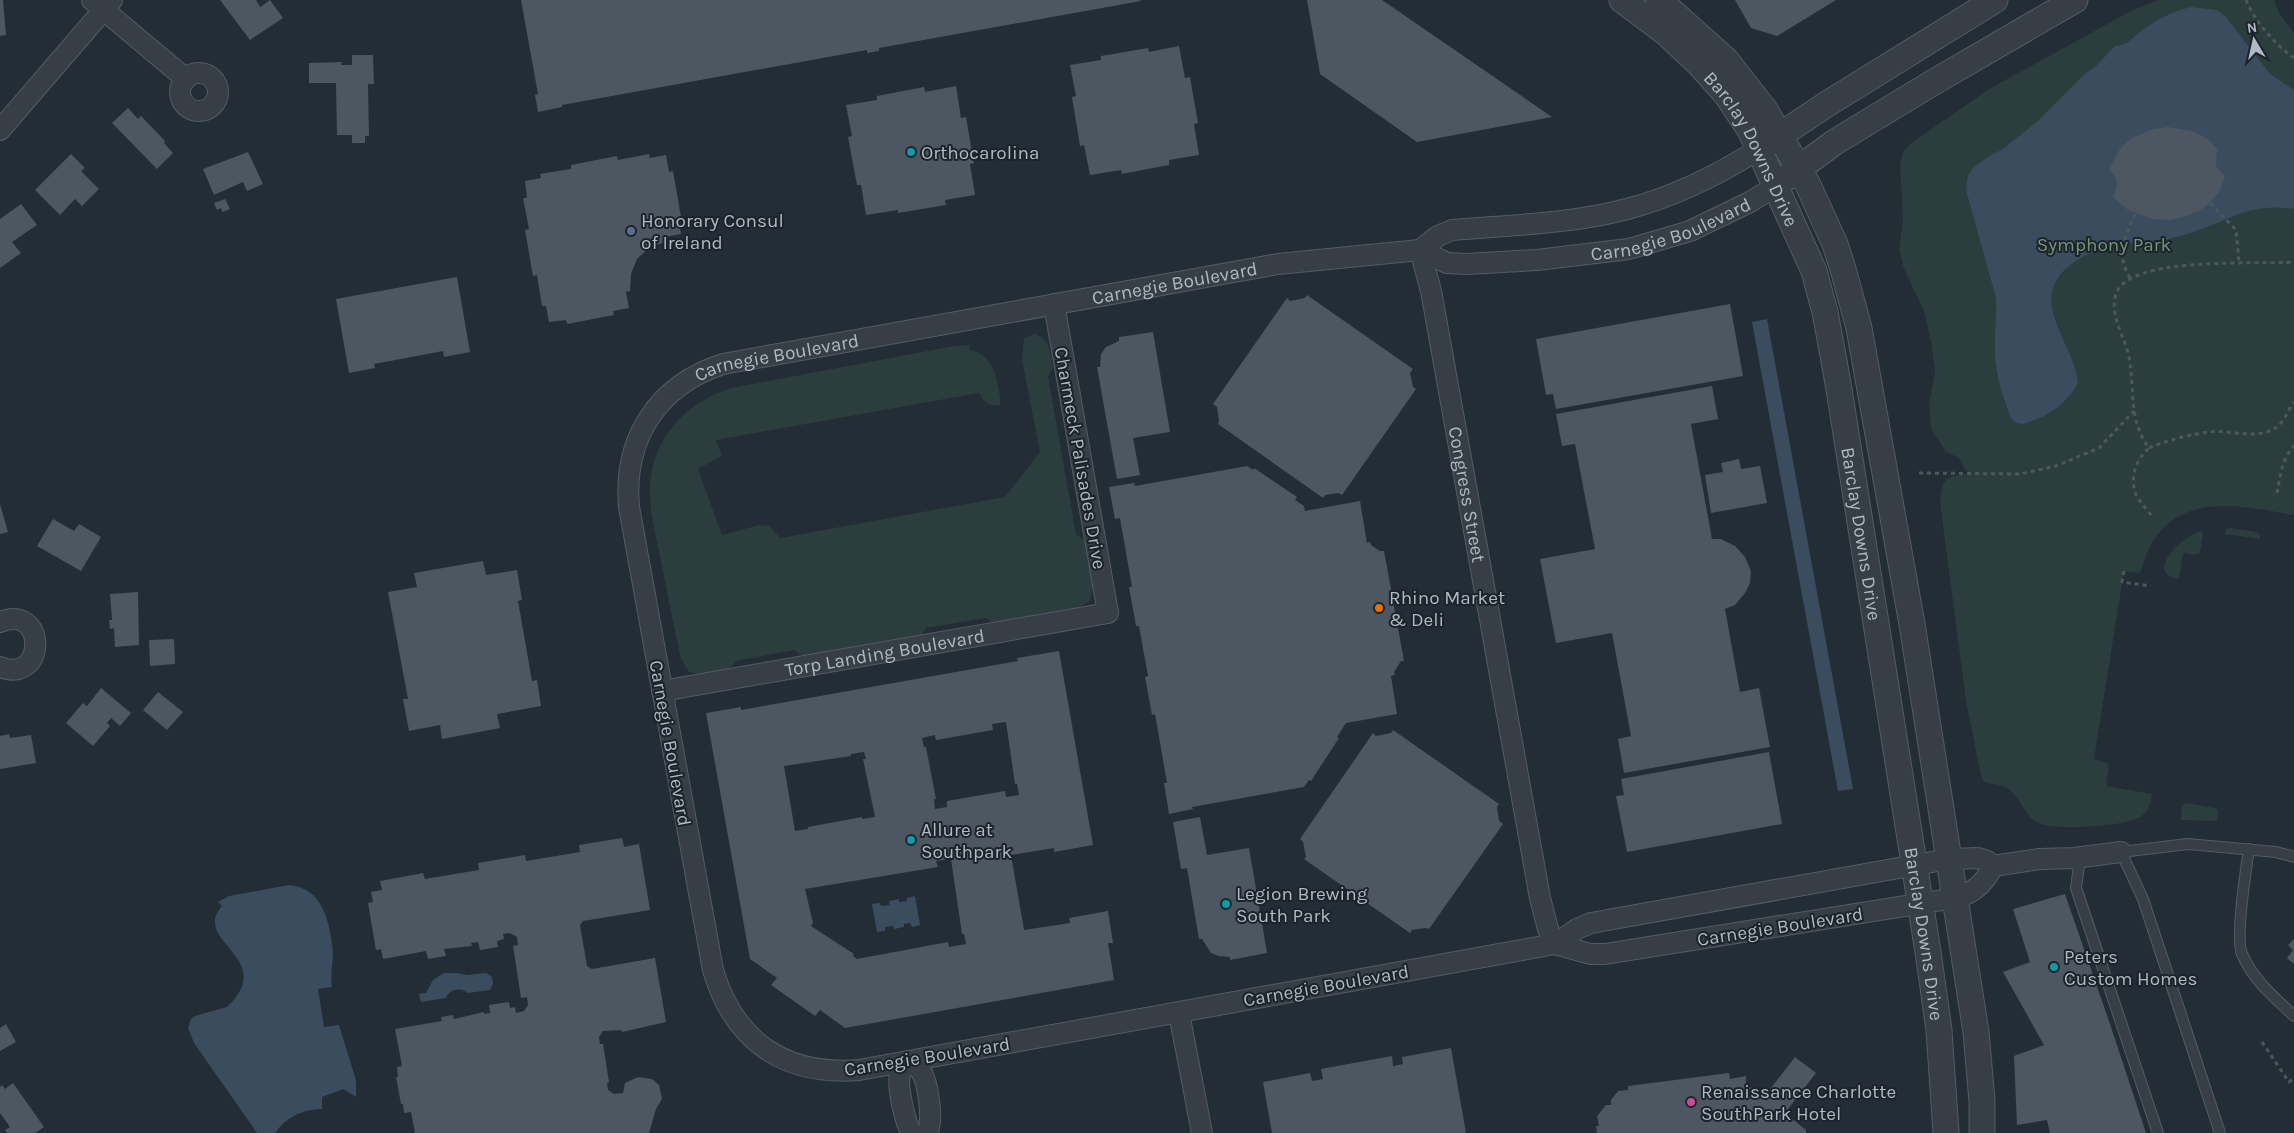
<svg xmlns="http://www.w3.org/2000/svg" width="2294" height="1133" font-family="Karla,sans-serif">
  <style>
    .green { fill: #2b3d3c }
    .water { fill: #3a4c5d }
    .building { fill: #4c5761; fill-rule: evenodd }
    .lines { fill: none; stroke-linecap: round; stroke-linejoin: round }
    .service-casing { stroke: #545c64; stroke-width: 12 }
    .minor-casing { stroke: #545c64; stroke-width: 22 }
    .tertiary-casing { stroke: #545c64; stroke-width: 27 }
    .path { stroke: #4a5a5b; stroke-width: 3; stroke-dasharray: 4 4; stroke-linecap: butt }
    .service { stroke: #373e46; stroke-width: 10 }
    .minor { stroke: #373e46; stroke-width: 20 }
    .tertiary { stroke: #373e46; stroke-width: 25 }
    .culture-dot { fill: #0f9aa8; stroke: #1c232b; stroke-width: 2 }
    .service-dot { fill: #5c6f8a; stroke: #1c232b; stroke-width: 2 }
    .food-dot { fill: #e8710a; stroke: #1c232b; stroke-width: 2 }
    .hotel-dot { fill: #d1479c; stroke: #1c232b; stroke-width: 2 }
    .labels { text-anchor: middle; stroke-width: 4; stroke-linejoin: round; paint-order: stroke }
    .street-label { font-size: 19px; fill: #b1b9c3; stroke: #1c232b }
    .poi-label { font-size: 19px; fill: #b1b9c3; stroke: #1c232b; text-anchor: start }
    .park-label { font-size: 19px; fill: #739678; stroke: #1c232b }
  </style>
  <rect width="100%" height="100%" fill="#232d36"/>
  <!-- green -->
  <path class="green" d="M2158,0h116l5,13 15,20v482c-48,-8 -109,-24 -141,26 -6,10 -9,21 -13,32l-16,-2 -30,188 15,5 -3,22 46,8c-1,7 -3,16 -9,21 -11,12 -86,15 -102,9 -18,-7 -19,-26 -34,-36 -7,-3 -16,-4 -23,-6l-3,-6 -15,-75 -26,-199c2,-26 7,-26 30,-28l-5,-4 -6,-12 -13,-6 -15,-23 -2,-24 6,-34 -4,-29 -7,-31 -20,-42 -5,-20 4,-29 -3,-56 3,-12 7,-8 79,-55 142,-78z
    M1035,334c15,5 16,20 18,35l-5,7 28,158 9,6 8,46 -3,15 -15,8 -81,15 -8,-6 -60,10 -6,9 -117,20 -9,-7 -58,11 -7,9 -25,5 -15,-3 -8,-13c-7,-31 -13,-62 -19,-93 -5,-26 -13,-53 -12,-79 2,-49 36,-85 81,-99l223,-42 16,-1 -1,5c20,3 25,17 29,35 1,7 3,13 2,20 -12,2 -15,-3 -21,-12l-263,47 6,16 -24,13 24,66 37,-10 10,1 11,12 225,-41 35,-45 -18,-92 2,-22z
    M2230,528l27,4 3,3v4l-35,-5 1,-5z
    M2201,531l2,3 -3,19 -5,2 -12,-2 -4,26c-37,-5 5,-45 22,-48z
    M2185,803l31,5 2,3 -1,10 -36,-1 1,-14z"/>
  <!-- water -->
  <path class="water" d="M2191,7l26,3 9,7 44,57 24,16v119c-48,-7 -67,14 -110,26 -11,3 -22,6 -33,7 -13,2 -26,1 -39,4 -23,5 -55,21 -60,46 -6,27 24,62 26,91 -11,19 -24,30 -46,38 -4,2 -9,4 -15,2 -6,-2 -9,-12 -11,-19 -8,-21 -12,-41 -11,-64 0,-15 2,-28 1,-42l-30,-108 2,-15 5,-7 13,-10 17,-9 36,-29 46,-46 11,-8 19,-20c16,-2 17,-9 29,-17 15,-11 30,-18 47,-22z
    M1767,319l86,470 -15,2 -86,-469z
    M289,885c34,3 41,37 44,67 0,11 -3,23 -1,35l-14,2 6,38 15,-2 17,55v17l-13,-8 -21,8v12c-19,0 -36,8 -47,24h-18l-63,-90 -6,-15 3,-9 4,-3 32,-9c52,-50 -37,-65 -5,-101l-4,-4 11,-6z
    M915,896l5,29 -8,2 -2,-4 -6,1v3l-10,2 -1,-3 -8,1v4l-8,1 -5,-28 8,-1 1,3 9,-1 -1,-4 10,-2v3l8,-1v-3z
    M444,973h13l10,2 19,-2 6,4 1,7 -3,6 -22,3c-7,-6 -19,-4 -22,5l-25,4 -2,-8 7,-1 7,-13z"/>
  <!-- building -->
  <path class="building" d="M0,0h3l3,35 -6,1z
    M220,0h36l4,7 10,-7 13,18 -33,22z
    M521,0h619l1,1 -262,47v3l-12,2v-3l-305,55v2l-24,5 -3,-17 3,-1z
    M1307,0h75l170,117 -135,25 -97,-68z
    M1735,0h101l-59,36 -26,-8z
    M1179,46l6,32 5,-1 8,46 -4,1 5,31 -30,5v5l-47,9 -1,-4 -31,5 -6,-30 -4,1 -8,-49 4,-1 -6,-31 31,-5v-4l47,-8 1,4z
    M352,55h21l1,29h-6l1,52h-4v7h-13v-8h-15l-1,-52h-27v-20l33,-1 -1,3h11z
    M956,86l5,32 5,-1 8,46 -4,1 5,31 -30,5 1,5 -48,8v-3l-32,5 -5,-30h-4l-9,-48 4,-1 -6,-31 31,-5v-4l47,-9 1,5z
    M128,108l10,11 3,-3 24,25 -1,2 9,10 -16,16 -45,-46z
    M2168,127l25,4 15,8 9,10 -1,17 9,11 -6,15 -11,12 -9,7 -12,5 -17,4 -18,-1 -24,-9 -15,-13 4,-12 -1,-6 -7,-10 11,-20 10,-10 23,-10z
    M248,152l15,32 -16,7 -4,-9 -29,13 -11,-26z
    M71,154l14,14 -4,3 18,18 -17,17 -7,-7 -15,16 -25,-25z
    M649,154l1,4 16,-3 3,17 4,-1 8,46 -3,1 3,16 -17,3 1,5 -15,5 -13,12 -6,15 -1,17 -4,1 3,16 -16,3 1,4 -47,9 -1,-4 -17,2 -3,-16h-4l-5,-31 -4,1 -8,-46 4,-1 -6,-31h4l-2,-17 16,-3 -1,-4 31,-5v-4l46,-9 1,4z
    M225,199l5,10 -8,3 -1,-4 -4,2 -3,-7z
    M21,204l16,21 -25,17 9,11 -21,15v-49z
    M457,277l13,75 -26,5 -1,-6 -69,13 1,4 -26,5 -13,-74z
    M1307,295l106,74 -3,4 3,14 3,2 -74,106 -3,-2 -14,2 -2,3 -105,-74 1,-3 -2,-14 -4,-3 74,-106 3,3 15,-3z
    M1730,304l13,72 -187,33 -3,-15 -7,1 -10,-56z
    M1153,332l17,100 -37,6 7,37 -23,4 -20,-112h3l1,-13 5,-7 13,-6v-4z
    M1712,386l6,33 -27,5 21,115h9l14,7 10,11 6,14 -1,12 -5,10 -10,12 -10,4 15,83 19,-4 11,59 -146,26 -6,-34 13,-3 -19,-103 -56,10 -16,-84 55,-10 -20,-105 -13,2 -6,-32z
    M1739,459l2,10 19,-3 7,37 -56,10 -6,-38 18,-3 -2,-9z
    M1247,466l6,4 1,-2 43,29 -2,3 9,6 1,5 55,-10 7,42 3,-1 1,3 9,6h4l20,110h-3l-7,11 1,3 -4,1 6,38 -51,9 -9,14 2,1 -28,43 -2,-1 -5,7 -112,20 1,2 -24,5 -5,-31h3l-12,-69 -3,1 -7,-38 3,-1 -9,-50h-3l-7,-39h3l-12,-69 -5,1 -6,-32 25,-4 1,3z
    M0,504l8,28 -8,2z
    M53,519l21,12 5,-7 22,13 -20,34 -44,-25z
    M483,561l3,14 31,-5 5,30 -4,1 14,80 5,-1 4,26 -44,8 3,14 -58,11 -2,-14 -31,6 -6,-32h5l-20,-107 29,-5 -3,-14z
    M138,592l1,53 -24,2 -1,-19 -4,1 -1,-9h3l-2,-26z
    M174,639l1,25 -25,2 -1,-26z
    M1059,651l34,194 -39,7v-4l-43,7 13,75 46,-7 -1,-5 39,-7 5,32h-5l6,37 -269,48 -25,-18 -5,6 -44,-31 6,-7 -27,-19 -44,-246 35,-6v3l277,-49 -1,-3zM1006,722l9,62h2l2,11 -13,2 -1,-6 -58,10v6l-12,2 -1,-10h2l-10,-52h-2l-2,-9 13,-3 1,5 57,-10 -1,-6zM864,752l2,7h-3l12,58 -13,2v-2l-54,10v2l-13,2 -11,-65 67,-10v-2zM951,859l11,75h2l2,10 -17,3 -1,-5 -91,17 -4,-3 1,-2 -43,-28 2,-3 -8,-34 133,-22 -2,-6z
    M101,688l30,25 -11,13 -9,-8 -4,5 3,3 -17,20 -27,-23 17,-20 4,3z
    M158,692l25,20 -16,18 -24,-20z
    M1393,730l106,74 -2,3 2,14 4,3 -74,105 -3,-1 -14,2 -2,3 -106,-74 2,-2 -3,-15 -3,-3 73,-106 3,3 15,-3z
    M9,734l1,4 21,-3 5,28 -36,6v-33z
    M1769,752l13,72 -155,28 -11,-56 8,-1 -3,-16z
    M1200,817l7,38 42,-7 18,105 -37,7v-3l-11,-1 -8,-3 -9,-14h-3l-12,-71 -6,1 -8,-47z
    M622,838l2,9 15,-3 11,66 -67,11 -3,4 7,41 5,3 63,-11 11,64 -44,10 -1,-2 -18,1 -4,6 1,7h3l6,38 -2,1 1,7 6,4 9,-1 2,-10 13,-6 14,2 7,6 3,14 -6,10 -7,24h-234l-4,-21 -7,1 -1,-9h-2l-5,-27h2l-1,-10 5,-1 -7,-37 47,-8 -1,-4 12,-2 1,4 30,-7v2l6,-1 -1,-8 20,-3 1,6 5,-1 1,6 8,-2 4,-6 -1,-8 -6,1 -8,-52 5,-1 -1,-8 -7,-4 -7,1 1,5 -7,2 1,6 -18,3 -2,-8 -7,1 1,3 -28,3 2,7 -18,3 -2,-8 -43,8 -2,-10 -5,1 -8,-47 5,-1 -2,-10 11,-2 -2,-9 43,-8 2,6 54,-9 -1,-7 47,-8 1,6 54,-9 -1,-7z
    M2065,894l46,133 35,106h-96l-3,-13 -30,5 -3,-69 30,-11 -41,-73 27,-10 -17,-53z
    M2294,939v25l-7,-6 6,-8 -5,-5z
    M6,1024l10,18 -16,9v-23z
    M1451,1048l15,85h-194l-9,-51 47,-9 2,8 11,-2 -2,-10 71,-13 1,10 10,-2 -1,-7z
    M1795,1057l21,16 -31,40 21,17v3h-209l-1,-7h3l-2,-10 9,-11h5v-5l7,-9 10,-1v-4l101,-13 1,6 16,-3v8l18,13z
    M13,1083l31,44 -9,6h-28l-2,-3 5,-3 -10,-14v-26l2,-2 3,4z"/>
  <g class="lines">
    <!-- service casing -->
    <g class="service-casing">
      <path id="service" d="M2249,849c-3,20 -14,89 -7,105 11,26 32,43 52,62
        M2080,858l-4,30 82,245
        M2220,1133l-77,-234 -22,-47 67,-8 88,8 18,5"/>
    </g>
    <!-- minor casing -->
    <g class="minor-casing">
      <g id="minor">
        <path d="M92,0l94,79"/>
        <circle cx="199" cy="92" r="19"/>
        <path d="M0,130l112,-130"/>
        <path id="s1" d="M1420,250l11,41 109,607 8,31 7,15 -696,126c-75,6 -125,-29 -146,-100l-84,-463c-6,-69 29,-122 94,-143l555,-100 142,-14 27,13 19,1 71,-4 92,-11 61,-18 60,-29 26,-16"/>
        <path d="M1420,250l18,-14 14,-6c58,-5 119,-6 175,-21 47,-12 91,-34 132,-60"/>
        <path d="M0,622c47,-19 47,63 0,45"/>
        <path id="s2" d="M662,691l446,-78 -54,-309"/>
        <path d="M1993,866c-8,17 -20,28 -38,32l-350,56h-15l-35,-10 22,-15 14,-6 358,-64 29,-1 9,3 6,5 47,-7 34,-1 47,-6"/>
        <path d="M1179,1013l23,120"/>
        <path d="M912,1133c-7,-8 -15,-48 -12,-58 1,-5 5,-10 8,-14 5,2 9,5 13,10 7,11 13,51 6,62"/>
      </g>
    </g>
    <!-- tertiary casing -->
    <g class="tertiary-casing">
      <g id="tertiary">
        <path id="s3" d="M1622,0l44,33 33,31 27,30 24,36 64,141 11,41 13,71 90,569 11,78 7,103"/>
        <path d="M1659,0l67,60 39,50 43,75 27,59 8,25 16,59 53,296 64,408 6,69v32"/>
        <path d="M1767,144l60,-40 168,-104"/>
        <path d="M1786,178l49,-36 99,-60 141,-82"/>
      </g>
    </g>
    <!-- path -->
    <path class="path" d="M2246,0c9,22 29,44 48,58
      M2210,203l26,27 3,32
      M2130,278c-15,-25 -5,-40 5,-64
      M2149,448c19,-8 39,-13 59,-16 23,-3 53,10 71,-7 6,-6 10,-16 15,-23
      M1919,473l101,1 36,-8 43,-18 35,-37
      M2277,493c3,-16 5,-35 17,-47
      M2151,515c-5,-7 -14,-16 -16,-23 -5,-17 2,-33 14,-44 -21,-28 -14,-58 -20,-91 -4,-20 -20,-42 -13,-63 13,-39 143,-29 178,-32
      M2124,571l-2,11 29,4
      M2262,1042l27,40 5,-4"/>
    <!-- service -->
    <use href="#service" class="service"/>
    <!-- minor -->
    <use href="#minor" class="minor"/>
    <!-- tertiary -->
    <use href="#tertiary" class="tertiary"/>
  </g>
  <!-- markers -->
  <g class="culture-dot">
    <circle cx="911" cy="152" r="5"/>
    <circle cx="911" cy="840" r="5"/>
    <circle cx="1226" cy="904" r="5"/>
    <circle cx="2054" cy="967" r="5"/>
  </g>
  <circle class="service-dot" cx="631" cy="231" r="5"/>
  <circle class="food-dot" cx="1379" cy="608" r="5"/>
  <circle class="hotel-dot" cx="1691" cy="1102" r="5"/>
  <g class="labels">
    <!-- street labels -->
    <g class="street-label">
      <text dy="7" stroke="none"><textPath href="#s3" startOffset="201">Barclay Downs Drive</textPath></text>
      <text dy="7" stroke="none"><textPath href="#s1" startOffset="3231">Carnegie Boulevard</textPath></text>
      <text dy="7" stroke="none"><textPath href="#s1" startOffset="2725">Carnegie Boulevard</textPath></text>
      <text dy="7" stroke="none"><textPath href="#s1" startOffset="2320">Carnegie Boulevard</textPath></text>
      <text transform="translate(1081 458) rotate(80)" y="7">Charmeck Palisades Drive</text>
      <text dy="7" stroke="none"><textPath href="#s1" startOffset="249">Congress Street</textPath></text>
      <text dy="7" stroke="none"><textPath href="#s3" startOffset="606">Barclay Downs Drive</textPath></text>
      <text dy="7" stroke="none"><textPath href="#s2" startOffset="226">Torp Landing Boulevard</textPath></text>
      <text transform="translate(671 743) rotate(80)" y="7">Carnegie Boulevard</text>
      <text transform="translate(1780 926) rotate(-9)" y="7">Carnegie Boulevard</text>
      <text dy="7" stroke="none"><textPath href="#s3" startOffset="1011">Barclay Downs Drive</textPath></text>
      <text transform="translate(1326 985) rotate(-10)" y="7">Carnegie Boulevard</text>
      <text transform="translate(927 1056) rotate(-9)" y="7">Carnegie Boulevard</text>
    </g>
    <!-- poi labels -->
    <g class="poi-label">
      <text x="921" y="159">Orthocarolina</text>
      <text x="641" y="227">Honorary Consul<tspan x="641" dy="22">of Ireland</tspan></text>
      <text x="1389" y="604">Rhino Market<tspan x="1389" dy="22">&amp; Deli</tspan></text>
      <text x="921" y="836">Allure at<tspan x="921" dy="22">Southpark</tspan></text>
      <text x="1236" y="900">Legion Brewing<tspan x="1236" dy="22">South Park</tspan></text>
      <text x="2064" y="963">Peters<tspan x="2064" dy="22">Custom Homes</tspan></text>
      <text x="1701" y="1098">Renaissance Charlotte<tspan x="1701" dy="22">SouthPark Hotel</tspan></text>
    </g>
    <!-- park labels -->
    <g class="park-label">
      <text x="2104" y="251">Symphony Park</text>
    </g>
  </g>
  <!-- north arrow -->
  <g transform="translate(2254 40) rotate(351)" stroke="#1c232b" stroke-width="4" paint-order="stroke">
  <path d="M0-4L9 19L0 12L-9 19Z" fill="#b1b9c3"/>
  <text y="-8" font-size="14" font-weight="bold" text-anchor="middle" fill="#b1b9c3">N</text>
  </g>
</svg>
